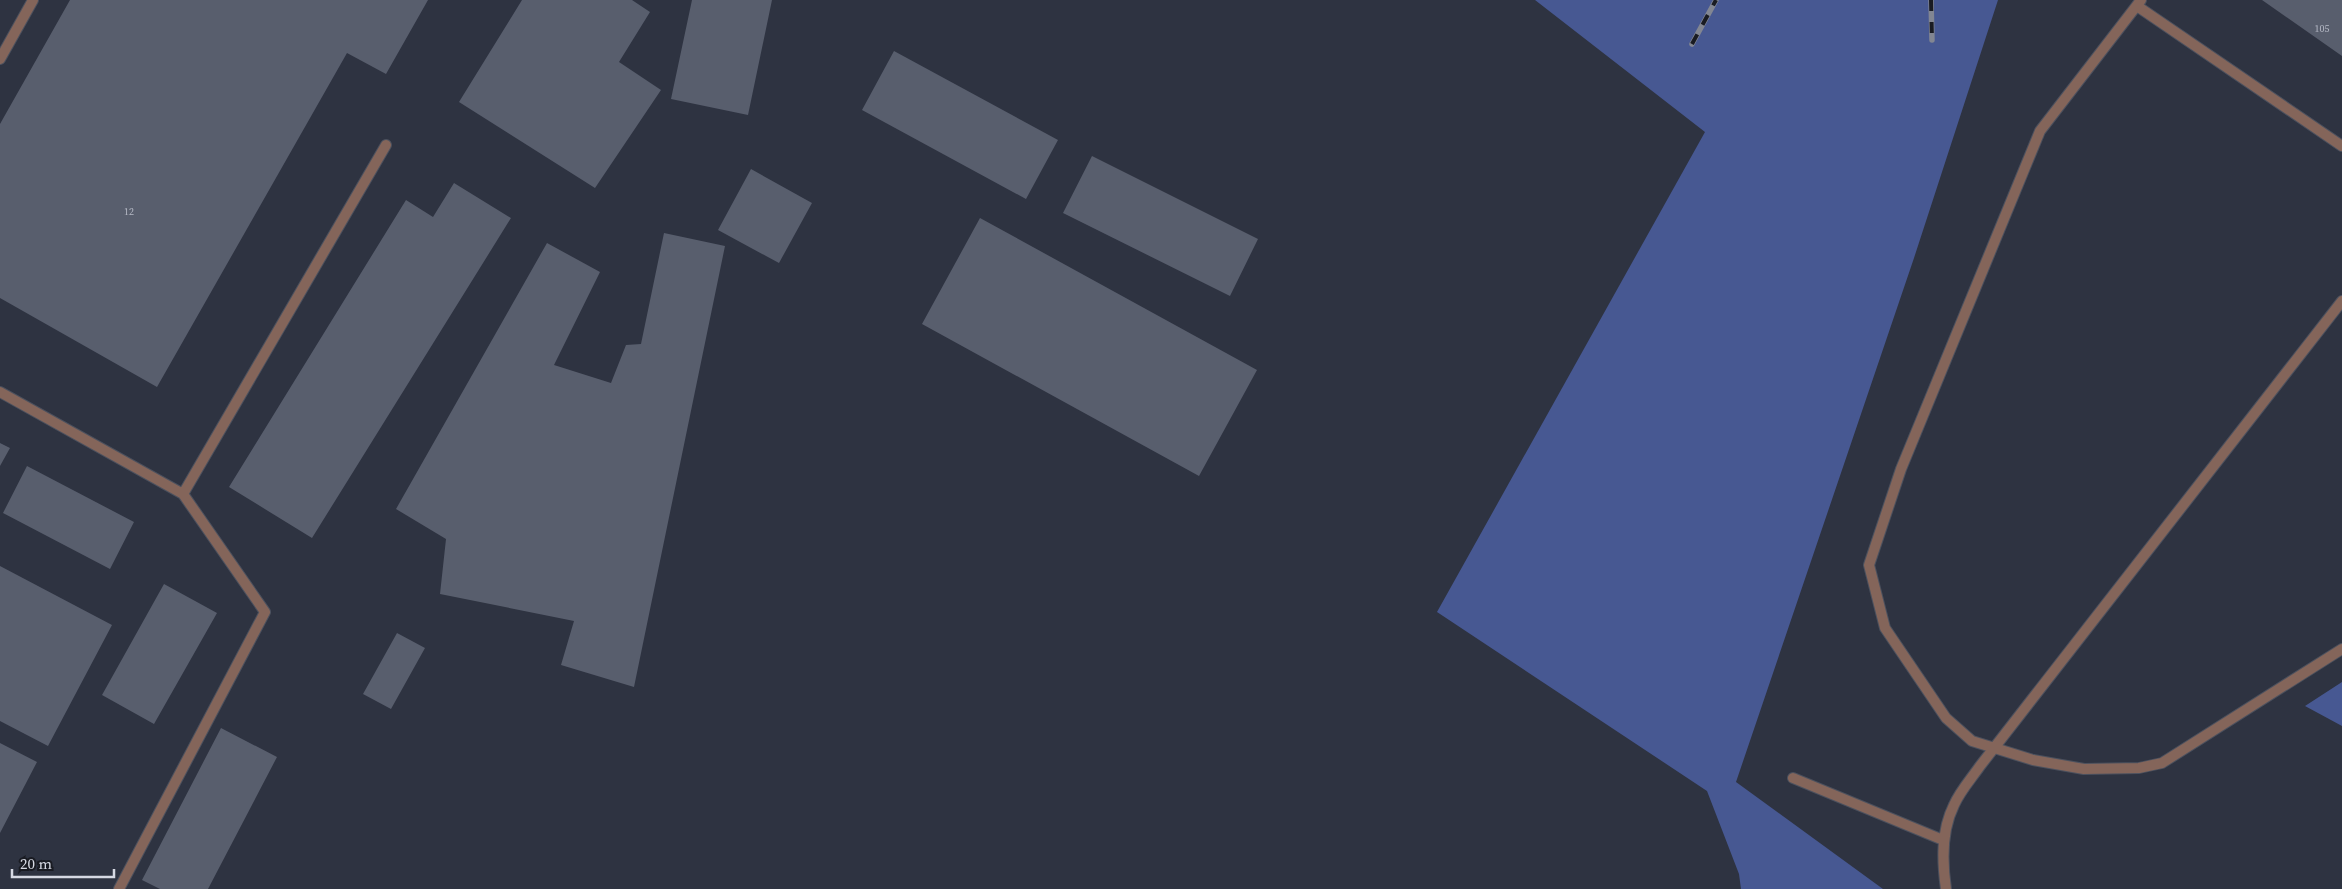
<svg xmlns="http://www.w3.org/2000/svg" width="2342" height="889" font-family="'Source Serif 4',serif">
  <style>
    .forest { fill: #475892 }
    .building { fill: #585e6d }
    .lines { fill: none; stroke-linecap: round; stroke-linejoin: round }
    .lane-casing { stroke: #4c515e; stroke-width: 12 }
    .lane { stroke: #84655a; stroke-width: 10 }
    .rail-casing { stroke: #828692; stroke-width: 5.5 }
    .rail { stroke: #191b22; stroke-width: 4; stroke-dasharray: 11; stroke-linecap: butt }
    .labels { text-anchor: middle; stroke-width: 4; stroke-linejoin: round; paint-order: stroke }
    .number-label { font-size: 10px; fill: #b6bac6 }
  </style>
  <rect width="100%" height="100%" fill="#2e3341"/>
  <!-- forest -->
  <path class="forest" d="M1535,0h463l-84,258 -178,524 147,107h-142l-2,-15 -32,-83 -270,-179 268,-480z
    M2342,682v44l-37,-20z"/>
  <!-- building -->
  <path class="building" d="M70,0h358l-42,74 -39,-21 -190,334 -157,-89v-174z
    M522,0h110l18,12 -31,50 42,28 -66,98 -136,-86z
    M692,0h80l-24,115 -77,-16z
    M2262,0h80v56z
    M894,51l164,89 -32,59 -164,-89z
    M1092,156l166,83 -28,57 -167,-83z
    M751,169l61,34 -33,60 -61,-33z
    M454,183l57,35 -199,320 -83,-51 177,-287 27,17z
    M980,218l277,152 -58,106 -277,-152z
    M664,233l61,13 -91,441 -73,-22 13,-44 -134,-27 6,-55 -50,-30 151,-266 53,29 -46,93 57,18 15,-38 15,-1z
    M0,443l10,5 -10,18z
    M27,466l107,56 -24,47 -107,-56z
    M0,566l112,59 -64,121 -48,-25z
    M164,584l53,29 -63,111 -52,-29z
    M397,633l28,15 -34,61 -28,-15z
    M221,728l56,29 -69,132h-48l-18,-9z
    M0,743l37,19 -37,71z"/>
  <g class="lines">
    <!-- lane casing -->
    <g class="lane-casing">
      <path id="lane" d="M2141,0l-101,131 -139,338 -32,96 16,63 61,90 26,23 61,19 51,9 55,-1 23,-5 180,-114
        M2137,6l205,140
        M0,59l33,-59
        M0,392l183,102 203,-349
        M1793,778l150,62
        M119,889l146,-277 -82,-118
        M1946,889c-4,-28 -5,-58 8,-84 6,-14 17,-26 26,-39l362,-465"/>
    </g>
    <!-- lane -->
    <use href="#lane" class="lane"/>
    <!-- rail casing -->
    <g class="rail-casing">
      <path id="rail" d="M1931,0l1,40
        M1692,44l24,-44"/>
    </g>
    <!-- rail -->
    <use href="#rail" class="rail"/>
  </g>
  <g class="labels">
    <!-- number labels -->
    <g class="number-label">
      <text x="2322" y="32">105</text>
      <text x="129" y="215">12</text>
    </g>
  </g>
  <!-- scale -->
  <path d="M12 869v8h102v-8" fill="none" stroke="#d6d9e3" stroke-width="2.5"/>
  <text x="20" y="869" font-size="15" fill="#d6d9e3" stroke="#191b22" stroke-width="4" paint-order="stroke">20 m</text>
</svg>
